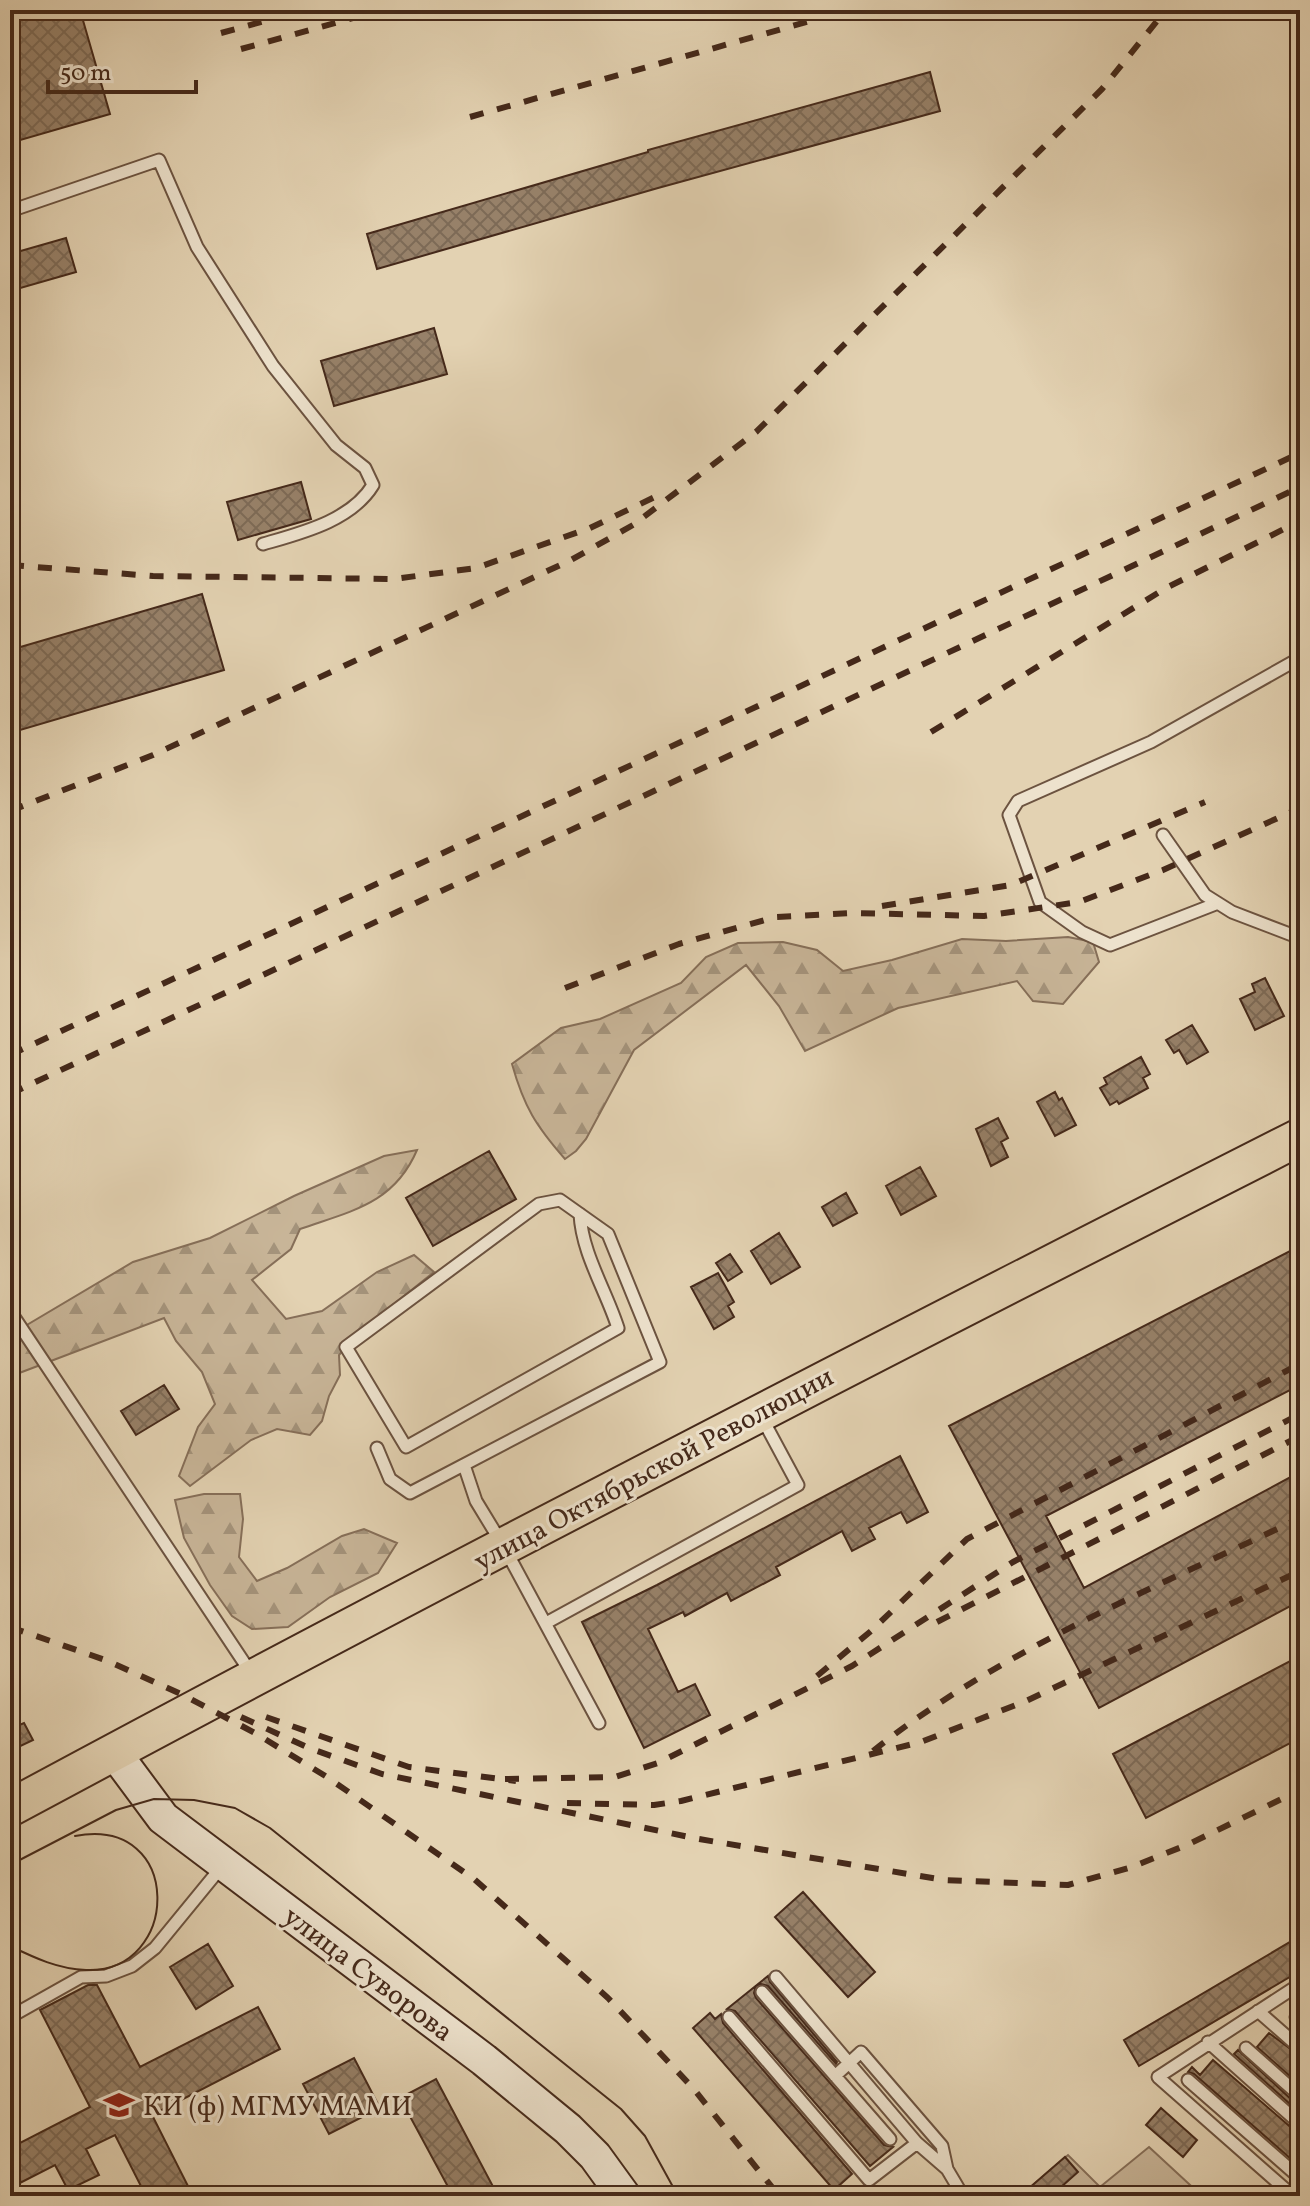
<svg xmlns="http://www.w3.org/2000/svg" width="1310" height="2206" font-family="Vollkorn,serif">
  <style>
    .forest { fill: url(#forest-firs); stroke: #866f59; stroke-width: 2 }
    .park { fill: #c8b598; stroke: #866f59; stroke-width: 2 }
    .building { fill: url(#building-cross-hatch); stroke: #45291a; stroke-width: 2 }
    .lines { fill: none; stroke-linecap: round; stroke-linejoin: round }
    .lane-casing { stroke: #6c5340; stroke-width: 15 }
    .secondary-casing { stroke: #45291a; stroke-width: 36 }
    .primary-casing { stroke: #45291a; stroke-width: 40 }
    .lane { stroke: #ede2cd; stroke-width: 11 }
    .secondary { stroke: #ede2cd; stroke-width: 32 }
    .primary { stroke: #e3d2b2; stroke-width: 36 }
    .tram { stroke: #45291a; stroke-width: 2 }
    .rail { stroke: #45291a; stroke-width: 6; stroke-dasharray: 14 14; stroke-linecap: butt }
    .labels { text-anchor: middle; stroke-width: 6; stroke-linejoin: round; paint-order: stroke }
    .street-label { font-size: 28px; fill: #45291a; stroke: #ede2cd }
    .poi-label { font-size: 28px; fill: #45291a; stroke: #ede2cd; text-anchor: start }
  </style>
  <defs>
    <pattern id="forest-firs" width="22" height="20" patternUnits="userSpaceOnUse" patternTransform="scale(2)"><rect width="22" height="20" fill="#c8b598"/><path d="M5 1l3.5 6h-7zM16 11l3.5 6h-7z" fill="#a4937b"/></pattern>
    <pattern id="building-cross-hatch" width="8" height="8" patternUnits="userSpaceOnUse" patternTransform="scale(2)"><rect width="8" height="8" fill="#978169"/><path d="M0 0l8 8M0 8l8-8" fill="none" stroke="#7d6a56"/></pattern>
  </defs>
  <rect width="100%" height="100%" fill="#e3d2b2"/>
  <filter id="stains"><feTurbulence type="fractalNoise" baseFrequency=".0025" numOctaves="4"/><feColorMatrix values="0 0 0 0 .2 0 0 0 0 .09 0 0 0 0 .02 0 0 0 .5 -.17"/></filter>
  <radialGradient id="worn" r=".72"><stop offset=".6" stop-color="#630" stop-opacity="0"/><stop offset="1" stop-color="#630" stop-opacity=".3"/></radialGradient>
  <!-- forest -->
  <path class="forest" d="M1068,937l25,5 6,20 -36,42 -30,-3 -16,-20 -119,27 -93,43 -26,-45 -33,-41 -112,85 -48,89 -10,12 -11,8c-29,-33 -41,-52 -53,-95l49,-36 39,-9 81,-36 25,-26 32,-14 45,-1 34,8 26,21 49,-11 70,-21 44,2z
    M417,1150c-23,54 -66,61 -117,79l-9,20 -39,31 34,39 36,-8 55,-39 37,-17 20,17 -75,60 -20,23 1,20 -11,21 -7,25 -12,14 -33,-6 -26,11 -61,46 -11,-10 19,-49 17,-23 -13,-32 -26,-31 -12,-23 -150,57 -4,-4v-36l123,-73 77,-24 84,-42 90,-40z
    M204,1494h36l3,25 -4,38 18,24 30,-13 55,-32 22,-7 33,14 -19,30 -48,24 -42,30 -36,2 -20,-13 -22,-31 -26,-47 -9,-38z"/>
  <!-- park -->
  <path class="park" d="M1149,2147l53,49h-182l48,-41 32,32z"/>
  <!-- building -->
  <path class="building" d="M10,10h70l30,104 -100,29z
    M930,72l10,39 -282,77 -281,81 -10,-35 281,-82v-2z
    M66,238l10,34 -66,19v-37z
    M434,328l13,46 -113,32 -13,-45z
    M301,482l10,37 -73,21 -11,-38z
    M202,594l22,76 -214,63v-83z
    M1265,978l19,38 -29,14 -15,-31 15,-7 -3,-8z
    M1192,1025l16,27 -21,12 -8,-14 -5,3 -8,-13z
    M1141,1057l9,17 -7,4 5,10 -29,16 -2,-3 -7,4 -10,-17 7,-4 -3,-6z
    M1055,1092l4,8 3,-2 14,27 -21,11 -18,-34z
    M998,1118l10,20 -7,4 7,15 -17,9 -15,-37z
    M489,1151l27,48 -83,47 -27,-48z
    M920,1167l16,29 -35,19 -15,-29z
    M846,1193l11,20 -24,13 -11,-19z
    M779,1233l21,34 -29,17 -20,-33z
    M1300,1246v139l-254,131 38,72 216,-116v129l-201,107 -150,-282z
    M730,1254l12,18 -14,9 -12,-18z
    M718,1273l16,29 -6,4 6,11 -20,12 -23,-42z
    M164,1385l15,24 -43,26 -15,-24z
    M900,1456l28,56 -21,11 -6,-11 -32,16 6,11 -23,12 -10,-20 -66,36 4,8 -49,26 -4,-8 -42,23 -2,-4 -35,17 30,63 17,-8 15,31 -66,33 -62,-126 75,-37z
    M1300,1656v82l-154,80 -33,-64z
    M24,1723l9,17 -23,11v-22z
    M803,1892l72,80 -27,25 -73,-80z
    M1300,1936v35l-161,95 -15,-26z
    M208,1944l25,42 -37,23 -26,-42z
    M768,1976l2,6 67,80 -1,2 -68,-78 -7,-2 -5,2 -2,7 2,5 128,147 9,2 -23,19 -135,-155 -8,-2z
    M88,1985h9l43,82 118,-60 22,42 -128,66 41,81h-47l-31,-61 -29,14 13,26 -31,15 -13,-25 -45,23v-40l80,-41 -50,-97z
    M710,2013l5,6 6,-5 2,9 129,151 -18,16 -141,-162z
    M1269,2033l31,23v29l-43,-38z
    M1238,2050l56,52 6,2v9l-66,-59z
    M354,2058l26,50 -51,26 -26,-50z
    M1213,2060l81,70 6,2v35l-106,-93 -6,-2 4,-5 8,8z
    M436,2079l62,117h-45l-53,-98z
    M1161,2108l36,32 -14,17 -37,-32z
    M1065,2157l13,15 -27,24h-31z"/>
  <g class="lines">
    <!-- lane casing -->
    <g class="lane-casing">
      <path id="lane" d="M10,211l149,-51 38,87 76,119 63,79 29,23 8,17c-22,36 -72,48 -110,59
        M1163,835l42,60 27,17 68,26
        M1218,903l-108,42 -28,-13 -42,-30 -31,-87 9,-14 133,-59 149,-84
        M10,1311l241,362
        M377,1448l13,31 20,14 250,-131 -52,-128 -48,-34 -21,4 -193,143 60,100 212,-119c-12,-38 -36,-74 -38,-114
        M464,1465l12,36 28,46 95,176
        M546,1623l252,-138 -36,-67
        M776,1977l141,166 30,26 16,27
        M762,1992l128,147
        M1258,2011l42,37
        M10,2017l71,-40 25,-1 26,-10 23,-18 68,-83
        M729,2017l140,163 48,-37
        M1296,2017l4,4
        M1208,2042l92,82
        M1246,2048l54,48
        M835,2076l26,-24 81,94 5,23
        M1188,2080l112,98
        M1293,2196l-135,-119 142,-93"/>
    </g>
    <!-- secondary casing -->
    <g class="secondary-casing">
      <path id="secondary" d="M114,1752l49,66 321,242 84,69 27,27 29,40"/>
    </g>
    <!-- primary casing -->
    <g class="primary-casing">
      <path id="primary" d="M10,1808c427,-230 858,-452 1290,-671"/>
    </g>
    <!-- lane -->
    <use href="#lane" class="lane"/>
    <!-- secondary -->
    <use href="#secondary" class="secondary"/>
    <!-- primary -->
    <use href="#primary" class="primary"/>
    <!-- tram -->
    <path class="tram" d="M10,1865l106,-55 38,-11 40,1 41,8 35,20 351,281 24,27 33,60
      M10,1946c25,12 48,23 76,24 95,4 99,-155 -11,-134"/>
    <!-- rail -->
    <path class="rail" d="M221,33l84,-23
      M241,49l141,-39
      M470,117l379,-107
      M10,565l143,11 241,3 82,-11 114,-40 69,-33
      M931,732l235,-144 134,-67
      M10,811l143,-56 418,-195 62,-35 123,-93 346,-343 64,-79
      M882,906l129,-21 194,-83
      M565,988l114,-44 97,-27 75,-4 133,3 95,-14 84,-32 137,-62
      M10,1055l1290,-602
      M10,1094l1290,-607
      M937,1622l363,-186
      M10,1627l98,34 75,34 72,38 72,44 147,102 134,119 85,90 86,108
      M817,1676l54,-45 96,-92 327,-172
      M241,1717l68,31 73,26 317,65 245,41 124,5 64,-18 57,-23 111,-54
      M266,1717l143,50 107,14
      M873,1751c127,-101 282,-163 427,-233
      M505,1779l110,-2 43,-14 194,-97 161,-104 287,-148
      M567,1803l87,2 27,-4 240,-59 105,-41 274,-130"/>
  </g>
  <!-- icons -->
  <defs>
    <g id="university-bare" transform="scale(2.4)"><path d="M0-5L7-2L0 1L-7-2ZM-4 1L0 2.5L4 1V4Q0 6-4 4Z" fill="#8f2418" stroke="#ede2cd" stroke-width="2.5" paint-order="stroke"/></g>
  </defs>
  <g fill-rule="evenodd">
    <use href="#university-bare" x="119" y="2105"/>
  </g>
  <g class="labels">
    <!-- street labels -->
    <g class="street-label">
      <text transform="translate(653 1468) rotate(-28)" y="10">улица Октябрьской Революции</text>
      <text transform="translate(369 1973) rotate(37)" y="10">улица Суворова</text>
    </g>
    <!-- poi labels -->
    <g class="poi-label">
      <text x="143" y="2115">КИ (ф) МГМУ МАМИ</text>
    </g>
  </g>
  <!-- margin -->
  <rect width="1310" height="2206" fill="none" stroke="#e3d2b2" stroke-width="40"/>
  <rect x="12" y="12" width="1286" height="2182" fill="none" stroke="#45291a" stroke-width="4"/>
  <rect x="20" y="20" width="1270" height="2166" fill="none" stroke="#45291a" stroke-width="2"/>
  <!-- scale -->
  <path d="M48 80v12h148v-12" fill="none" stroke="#45291a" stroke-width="4"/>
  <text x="60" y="80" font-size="24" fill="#45291a" stroke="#ede2cd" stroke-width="6" paint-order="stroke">50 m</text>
  <rect width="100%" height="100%" filter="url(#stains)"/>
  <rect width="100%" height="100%" fill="url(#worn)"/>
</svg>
